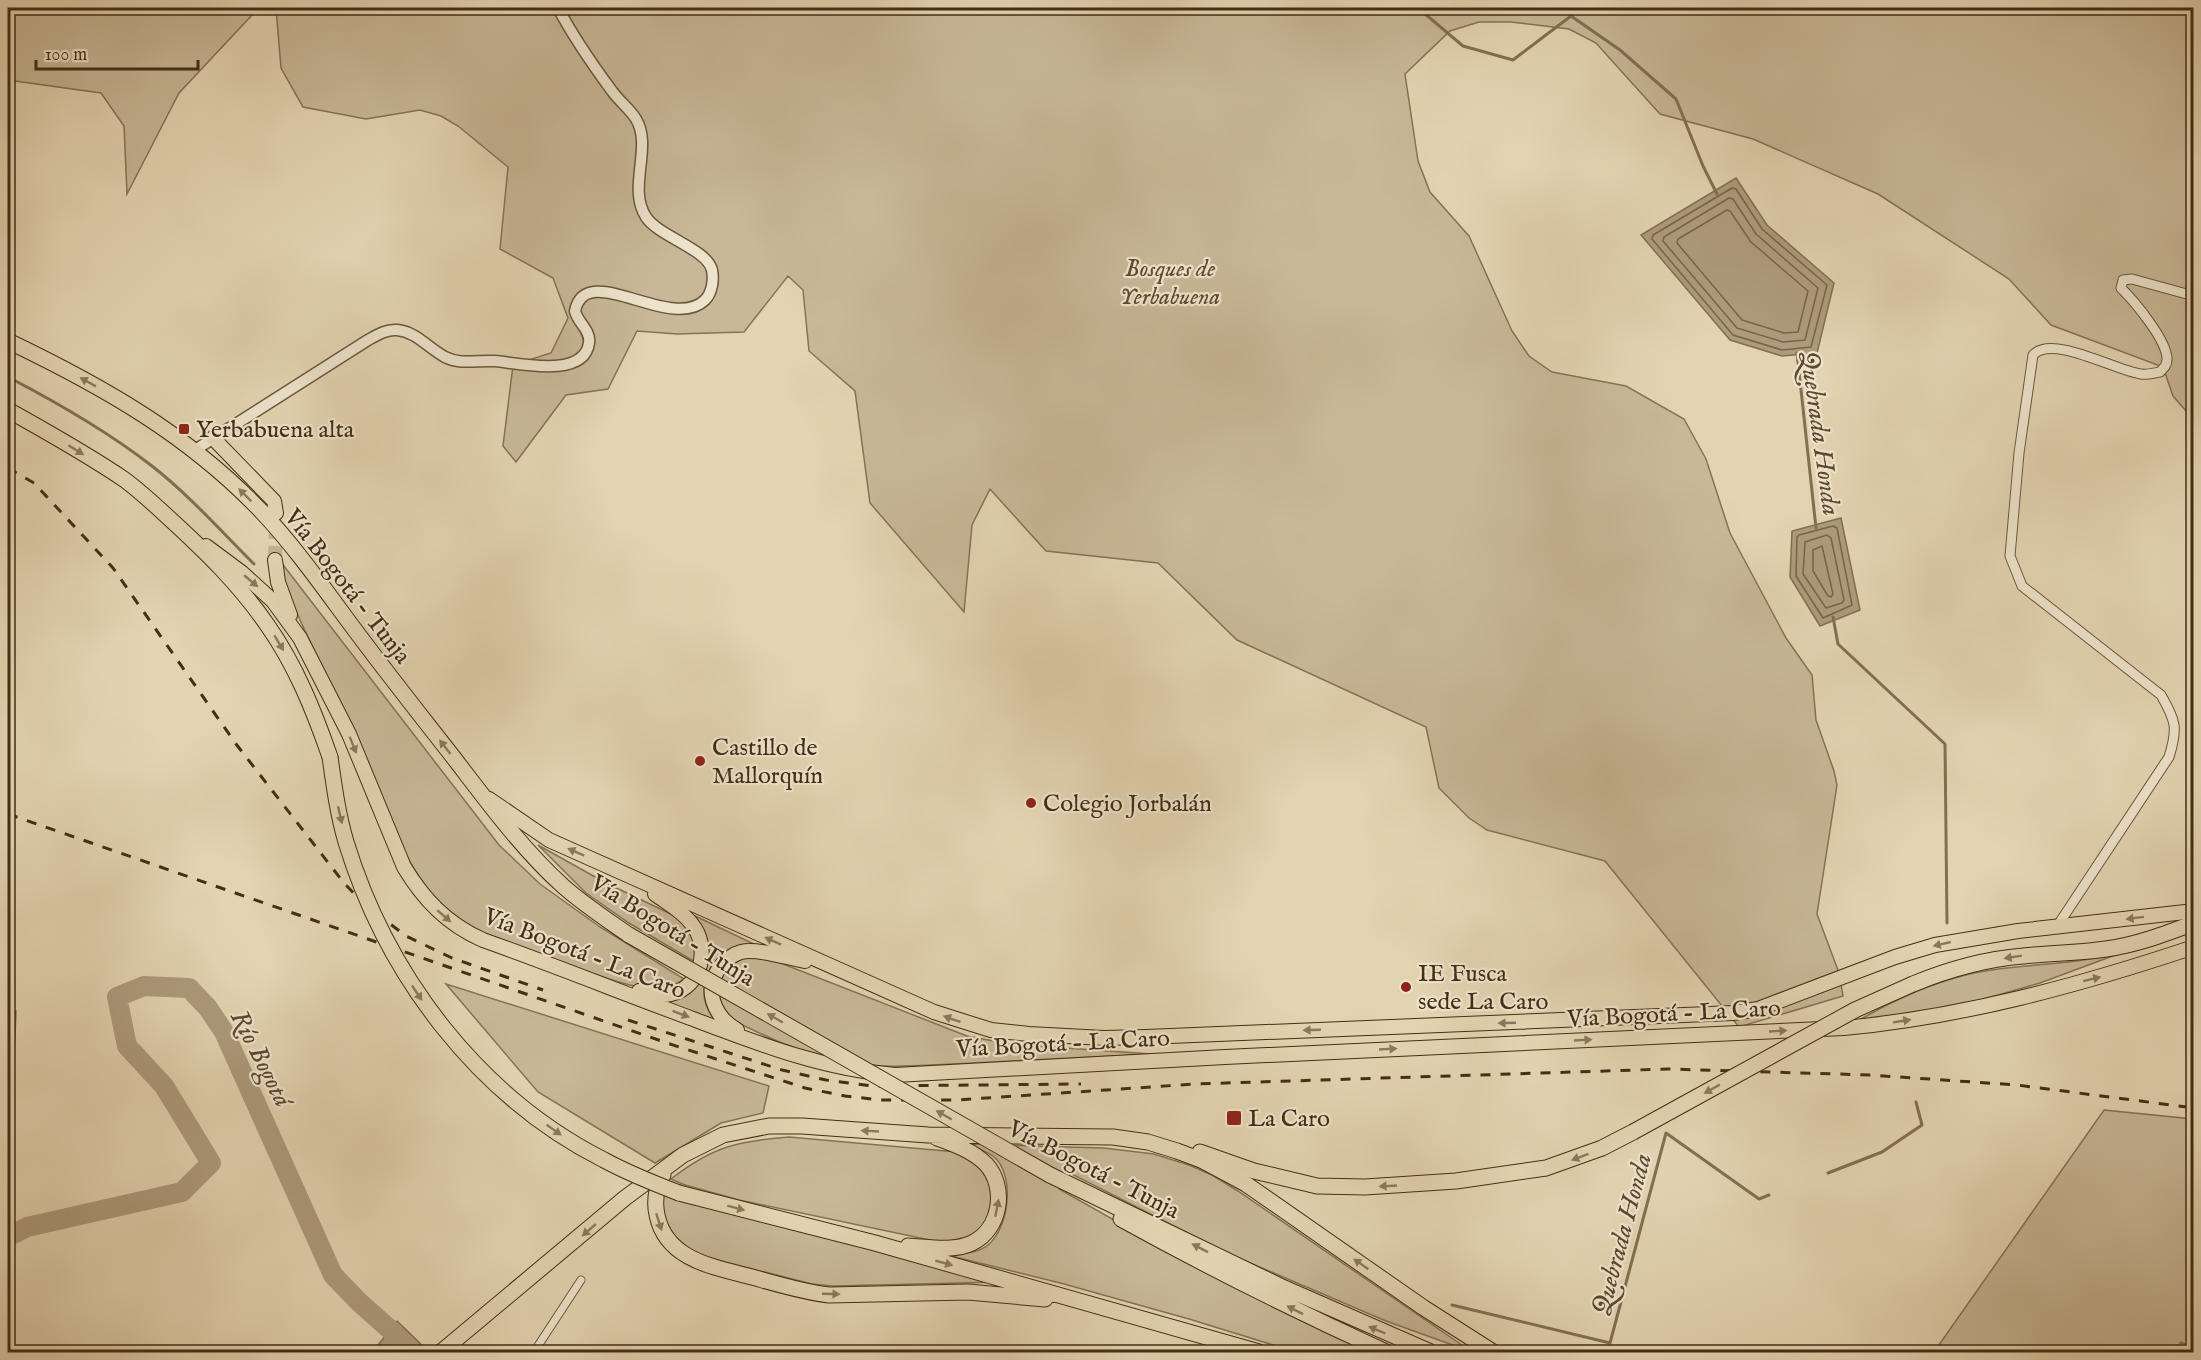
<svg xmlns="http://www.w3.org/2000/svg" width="2201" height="1360" font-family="'IM FELL English',serif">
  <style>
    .green { fill: #c8b897; stroke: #867256; stroke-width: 1.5 }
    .water { fill: #ad9b7c; stroke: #836f53; stroke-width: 1.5 }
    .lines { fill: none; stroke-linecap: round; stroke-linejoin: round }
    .shore { stroke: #786449; stroke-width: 1.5 }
    .stream { stroke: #836f53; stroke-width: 3 }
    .river { stroke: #ad9b7c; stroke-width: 20 }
    .primary-tunnel { stroke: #c3b392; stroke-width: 14; stroke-dasharray: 14 7; stroke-linecap: butt }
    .pedestrian-casing { stroke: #6b573d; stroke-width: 9 }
    .minor-casing { stroke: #6b573d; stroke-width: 11 }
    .tertiary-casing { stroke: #6b573d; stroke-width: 13 }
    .primary-casing { stroke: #432d16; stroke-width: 16 }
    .trunk-casing { stroke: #432d16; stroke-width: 17 }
    .pedestrian { stroke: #ede3cc; stroke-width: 7 }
    .minor { stroke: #ede3cc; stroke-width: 9 }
    .tertiary { stroke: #ede3cc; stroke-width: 10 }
    .primary { stroke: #e3d4b1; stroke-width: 14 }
    .trunk { stroke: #e3d4b1; stroke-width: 15 }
    .rail { stroke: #432d16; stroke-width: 3; stroke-dasharray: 10 10; stroke-linecap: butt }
    .trunk-bridge-casing { stroke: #432d16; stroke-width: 17; stroke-linecap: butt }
    .trunk-bridge { stroke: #e3d4b1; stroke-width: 15 }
    .oneway { fill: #8b785c }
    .poi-dot { fill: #8f2418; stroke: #ede3cc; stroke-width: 2 }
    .labels { text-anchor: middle; stroke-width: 4.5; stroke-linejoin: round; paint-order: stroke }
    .park-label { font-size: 24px; font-style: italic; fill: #5e4930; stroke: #ede3cc }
    .poi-label { font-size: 24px; fill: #432d16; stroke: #ede3cc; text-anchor: start }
    .street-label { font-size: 24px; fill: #432d16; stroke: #ede3cc }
    .water-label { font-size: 26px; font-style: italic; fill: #5e4830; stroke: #ede3cc }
  </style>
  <rect width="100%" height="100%" fill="#e3d4b1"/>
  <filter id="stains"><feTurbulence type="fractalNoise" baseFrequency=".00333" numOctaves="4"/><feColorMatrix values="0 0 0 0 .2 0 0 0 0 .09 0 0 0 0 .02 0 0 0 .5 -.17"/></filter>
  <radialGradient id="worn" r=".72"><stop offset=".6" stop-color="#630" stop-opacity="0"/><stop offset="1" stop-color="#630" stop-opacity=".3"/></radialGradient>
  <!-- green -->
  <path class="green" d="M8,8h2185v411l-20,-23 -10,-29 -112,-42 -42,-46 -131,-85 -125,-55 -93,-25 -64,-71 -27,-14 -58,-7h-32l-29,9 -45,43 13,87 12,31 39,44 43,95 17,25 23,16 74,14 58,33 22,40 24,74 56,105 26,37 4,45 18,51 3,14 -20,129 22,59 4,23 -104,31 -134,-166 -118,-31 -18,-12 -30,-30 -13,-61 -189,-87 -79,-77 -112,-12 -56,-62 -18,36 -8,87 -94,-109 -15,-112 -46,-40 -6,-61 -15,-14 -44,56 -67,2 -40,-3 -29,58 -42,6 -50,67 -13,-16 10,-81 38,-12 17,-35 -15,-40 -53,-29 8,-82 -50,-41 -17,-10 -21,-6 -54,9 -63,-12 -22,-39 -5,-60 -22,5 -75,80 -52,101 -3,-68 -23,-33 -93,-13z
    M277,557l222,288 41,39 60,43 84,52c-26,20 -66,3 -95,-7 -27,-9 -54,-19 -81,-30 -18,-7 -42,-14 -57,-28 -55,-49 -74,-133 -105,-199 -24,-52 -54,-102 -69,-158z
    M538,845l68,38 69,33 17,16 5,15 -2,15 -66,-39 -43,-30z
    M691,914l69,33c-9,-2 -19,-3 -28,1 -21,10 -35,40 -24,61 2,4 5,8 8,12l-52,-18c12,-4 26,-9 34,-19 3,-4 4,-12 6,-18 7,-24 4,-34 -13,-52z
    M2118,954l-78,29 -84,24 -100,15c34,-20 68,-36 106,-46 35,-9 71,-10 106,-14 17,-2 34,-5 50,-8z
    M750,956l23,4 194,76 43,8 141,10c-59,3 -118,6 -177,9 -44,2 -88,6 -131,0 -31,-5 -62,-20 -90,-33 -18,-8 -43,-21 -35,-45 7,-16 15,-24 32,-29z
    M446,984l323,102 -6,27 -42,10 -66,40 -117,-71z
    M2104,1110l89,9v229l-12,-6 -7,10h-240z
    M789,1137l168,15c9,5 19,9 26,19 16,23 8,60 -21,69 -5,2 -12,2 -18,3l-205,-43 -54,-15 -14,-6c41,-32 66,-38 118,-42z
    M968,1144l136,4 50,6 35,11 23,10 26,16 234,161 -86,-31 -159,-68 -159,-81 -9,17 133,75 177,88h-73l-107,-33 -125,-35 -121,-30c14,-1 33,1 45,-9 21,-17 28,-71 5,-89 -7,-5 -18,-9 -25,-12z
    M662,1193l340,89 -170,4 -20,-2 -119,-30 -28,-27z"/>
  <!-- water -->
  <path class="water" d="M1736,178l31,47 67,58 -17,70 -35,3 -52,-16 -89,-105z
    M1841,518l19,92 -40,16 -30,-49 2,-46z
    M8,1006l8,5 -3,73 -5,4z
    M397,1321l32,31h-44l-7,-7z"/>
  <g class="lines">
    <!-- shore -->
    <path class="shore" d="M1732,188l4,1 26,40 65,56 -16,62 -29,3 -49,-15 -81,-96 1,-4z
      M1729,198l4,1 23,35 62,54 -13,52 -22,2 -46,-14 -74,-87 1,-4z
      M1727,210l3,1 21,31 57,49 -10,41 -14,1 -42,-13 -65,-77 1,-4z
      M1833,526l4,2 15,77 -29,13 -27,-42 1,-39 2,-2z
      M1827,535l4,3 13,62 -2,3 -16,5 -23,-34 2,-32z
      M1822,546l11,48 -2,3 -3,-1 -15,-25v-21z
      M8,1013l2,3 -2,59"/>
    <!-- stream -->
    <path class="stream" d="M1418,8l45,38 50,14 58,-44 49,34 56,49 27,67 14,28
      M1797,353l19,175
      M8,377c50,26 99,54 144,89 37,29 69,65 102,98
      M1833,617l5,27 107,100 2,179
      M1828,1173l54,-21 40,-27 -6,-23
      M1452,1305l158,38 56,-210 93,66 10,-4"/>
    <!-- river -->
    <path class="river" d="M8,1237l19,-10 155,-35 29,-29 -47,-77 -37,-40 -10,-49 27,-11 45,2 19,20 16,24 109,243 26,27 36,32 13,18"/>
    <!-- primary-tunnel -->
    <path class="primary-tunnel" d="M275,560l1,-39"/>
    <!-- pedestrian casing -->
    <g class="pedestrian-casing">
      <path id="pedestrian" d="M534,1352l47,-72"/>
    </g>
    <!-- minor casing -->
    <g class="minor-casing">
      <path id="minor" d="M2056,928l113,-171c9,-29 7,-36 -8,-62l-139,-109 -12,-30 9,-103 14,-98c20,-21 83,16 108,19 6,1 13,-1 19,-2 4,-4 7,-7 7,-12 1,-19 -33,-59 -46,-72l2,-8 9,-1 62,17"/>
    </g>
    <!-- tertiary casing -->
    <g class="tertiary-casing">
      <path id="tertiary" d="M195,450l173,-110c9,-5 19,-11 29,-10 20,2 31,18 48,27 15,8 33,3 50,4 23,2 89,18 94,-18 2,-13 -12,-21 -14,-32 11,-52 96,22 130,-11 7,-7 9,-20 7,-30 -5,-21 -54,-34 -66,-53 -19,-29 7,-70 -10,-98 -6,-10 -17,-18 -24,-28 -20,-27 -38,-53 -54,-83"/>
    </g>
    <!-- primary casing -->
    <g class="primary-casing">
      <path id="primary" d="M213,438l61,63 2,12
        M206,546l35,26 32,29 27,37 49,96 55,133c20,33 43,57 79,73 70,25 140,53 210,79 66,25 130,50 202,56l330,-18 619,-29c120,-11 236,-43 350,-81
        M275,560l3,22 12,33
        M489,799l60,41 385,172 57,18 38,4 75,4 42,-1 587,-24 25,-4 137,-52 40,-12 83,-14 176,-20
        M639,991c11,2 21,6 32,3 31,-7 40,-48 20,-71 -9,-12 -24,-20 -36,-29
        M737,1030c-24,-14 -35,-43 -15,-65 6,-6 11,-11 19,-13 17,-4 47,6 64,9"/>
    </g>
    <!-- trunk casing -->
    <g class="trunk-casing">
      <path id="trunk" d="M8,341c94,45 181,94 254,171 33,35 61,75 90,114 34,46 70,91 105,136 33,43 66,88 106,124 20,18 43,33 66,49
        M8,410c39,22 79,44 117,70 16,12 30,25 45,39 36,33 70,66 98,107 28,40 46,85 62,131
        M1913,984c34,-14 73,-25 110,-28 28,-3 56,-3 83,-7 30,-4 59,-15 88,-26
        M1200,1152l54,19 63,15 48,1 91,-6 90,-13 56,-20 31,-16
        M663,1175c-7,13 -9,26 -6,40 9,45 57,52 95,62 25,7 51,15 77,18l139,-3 77,7
        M1050,1175l230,111 151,66
        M679,1193l196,50 384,109
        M1121,1219c87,48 175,92 265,133
        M908,1246c20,1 45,6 64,-3 29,-14 35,-56 14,-79 -13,-13 -32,-20 -49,-26
        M441,1352l184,-154 58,-43 40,-20 46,-9h33l126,9 185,2 35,5 29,9 24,9 45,24 178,124 69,44"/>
    </g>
    <!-- pedestrian -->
    <use href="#pedestrian" class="pedestrian"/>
    <!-- minor -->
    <use href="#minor" class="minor"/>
    <!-- tertiary -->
    <use href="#tertiary" class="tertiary"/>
    <!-- primary -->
    <use href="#primary" class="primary"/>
    <!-- trunk -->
    <use href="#trunk" class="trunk"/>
    <!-- rail -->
    <path class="rail" d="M8,468l26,15 79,85 123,176 108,139 20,21 42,32 46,22 91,32
      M8,814l659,229 138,45 40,8 36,4h75l239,-16 473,-15 202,6 147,10 177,23
      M628,1020l154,50 44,10 47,6 208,-2"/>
    <!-- trunk-bridge casing -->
    <g class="trunk-bridge-casing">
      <path id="trunk-bridge" d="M330,757c4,29 8,58 16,85 41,134 132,254 258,318 24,13 49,23 75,33
        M629,935l421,240
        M1633,1132l222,-122 58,-26"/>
    </g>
    <!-- trunk-bridge -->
    <use href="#trunk-bridge" class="trunk-bridge"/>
  </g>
  <!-- one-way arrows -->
  <defs><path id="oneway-solid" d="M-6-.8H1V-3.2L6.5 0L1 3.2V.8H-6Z" transform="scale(1.5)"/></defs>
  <g class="oneway">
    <use href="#oneway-solid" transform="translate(88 382) rotate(-151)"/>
    <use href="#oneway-solid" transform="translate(76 450) rotate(32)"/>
    <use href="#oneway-solid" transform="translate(245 495) rotate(-135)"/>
    <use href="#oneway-solid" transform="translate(251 581) rotate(40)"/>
    <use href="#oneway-solid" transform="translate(279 643) rotate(59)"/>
    <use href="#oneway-solid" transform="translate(353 745) rotate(68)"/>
    <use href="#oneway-solid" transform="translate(445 747) rotate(-128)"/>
    <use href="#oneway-solid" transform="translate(340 815) rotate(77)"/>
    <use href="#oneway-solid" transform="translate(576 852) rotate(-156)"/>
    <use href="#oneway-solid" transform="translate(444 916) rotate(41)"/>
    <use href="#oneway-solid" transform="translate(2135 918) rotate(173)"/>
    <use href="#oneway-solid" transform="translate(773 941) rotate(-156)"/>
    <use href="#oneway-solid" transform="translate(1942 944) rotate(167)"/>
    <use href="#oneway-solid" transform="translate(2013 957) rotate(171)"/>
    <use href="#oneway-solid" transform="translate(2092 979) rotate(-14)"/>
    <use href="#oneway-solid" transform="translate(417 993) rotate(56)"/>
    <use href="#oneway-solid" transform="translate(681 1014) rotate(21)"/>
    <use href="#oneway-solid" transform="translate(775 1018) rotate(-150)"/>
    <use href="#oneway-solid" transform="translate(952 1019) rotate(-161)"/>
    <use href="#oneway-solid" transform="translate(1902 1021) rotate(-9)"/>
    <use href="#oneway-solid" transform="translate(1507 1023) rotate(178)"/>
    <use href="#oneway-solid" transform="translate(1312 1030) rotate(178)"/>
    <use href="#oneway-solid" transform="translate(1778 1031) rotate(-3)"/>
    <use href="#oneway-solid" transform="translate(1583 1040) rotate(-3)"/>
    <use href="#oneway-solid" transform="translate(1388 1049) rotate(-3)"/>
    <use href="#oneway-solid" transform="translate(1712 1089) rotate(151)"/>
    <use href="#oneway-solid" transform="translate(944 1115) rotate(-150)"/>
    <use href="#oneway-solid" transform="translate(554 1130) rotate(35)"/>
    <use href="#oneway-solid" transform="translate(870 1131) rotate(-177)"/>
    <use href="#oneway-solid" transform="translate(1580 1157) rotate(159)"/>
    <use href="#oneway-solid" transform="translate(1388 1186) rotate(177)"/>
    <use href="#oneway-solid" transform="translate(736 1208) rotate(15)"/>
    <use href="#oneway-solid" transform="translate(997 1208) rotate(-79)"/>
    <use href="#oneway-solid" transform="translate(659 1222) rotate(72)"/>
    <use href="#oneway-solid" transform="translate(589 1230) rotate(139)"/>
    <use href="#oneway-solid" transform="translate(1200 1248) rotate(-153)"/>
    <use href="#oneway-solid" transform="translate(944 1263) rotate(15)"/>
    <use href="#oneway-solid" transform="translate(1361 1264) rotate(-145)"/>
    <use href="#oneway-solid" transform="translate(831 1294) rotate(2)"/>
    <use href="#oneway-solid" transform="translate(1295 1310) rotate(-153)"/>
    <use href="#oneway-solid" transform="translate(1377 1330) rotate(-157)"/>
  </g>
  <!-- markers -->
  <g class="poi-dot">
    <rect x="178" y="423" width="12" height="12" rx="3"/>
    <circle cx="700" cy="761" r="6"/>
    <circle cx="1031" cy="803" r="6"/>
    <circle cx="1406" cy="987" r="6"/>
    <rect x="1226" y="1110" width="16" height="16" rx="3"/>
  </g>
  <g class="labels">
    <!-- park labels -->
    <g class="park-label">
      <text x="1170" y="276">Bosques de<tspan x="1170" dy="28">Yerbabuena</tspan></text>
    </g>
    <!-- poi labels -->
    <g class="poi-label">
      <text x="196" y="437">Yerbabuena alta</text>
      <text x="712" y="755">Castillo de<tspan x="712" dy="28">Mallorquín</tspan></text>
      <text x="1043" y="811">Colegio Jorbalán</text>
      <text x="1418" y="981">IE Fusca<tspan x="1418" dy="28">sede La Caro</tspan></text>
      <text x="1248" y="1126">La Caro</text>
    </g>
    <!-- street labels -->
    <g class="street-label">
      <text transform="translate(348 586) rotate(52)" y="8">Vía Bogotá - Tunja</text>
      <text transform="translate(673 930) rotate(32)" y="8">Vía Bogotá - Tunja</text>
      <text transform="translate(585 953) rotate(21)" y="8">Vía Bogotá - La Caro</text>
      <text transform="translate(1674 1013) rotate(-3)" y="8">Vía Bogotá - La Caro</text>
      <text transform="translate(1063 1043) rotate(-3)" y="8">Vía Bogotá - La Caro</text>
      <text transform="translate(1094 1169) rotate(27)" y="8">Vía Bogotá - Tunja</text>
    </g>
    <!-- water labels -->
    <g class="water-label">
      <text transform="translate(1821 433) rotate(82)" y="9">Quebrada Honda</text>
      <text transform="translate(262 1058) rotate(63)" y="9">Río Bogotá</text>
      <text transform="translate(1621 1234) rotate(-75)" y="9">Quebrada Honda</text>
    </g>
  </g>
  <!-- margin -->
  <rect width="2201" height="1360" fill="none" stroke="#e3d4b1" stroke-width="30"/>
  <rect x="9" y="9" width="2183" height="1342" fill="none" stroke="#432d16" stroke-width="3"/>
  <rect x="15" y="15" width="2171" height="1330" fill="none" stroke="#432d16" stroke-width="1.5"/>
  <!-- scale -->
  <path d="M36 60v9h162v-9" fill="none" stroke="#432d16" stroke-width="3"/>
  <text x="45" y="60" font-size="18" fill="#432d16" stroke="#ede3cc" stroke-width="4.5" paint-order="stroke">100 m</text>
  <rect width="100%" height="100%" filter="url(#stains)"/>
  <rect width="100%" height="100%" fill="url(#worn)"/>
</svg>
